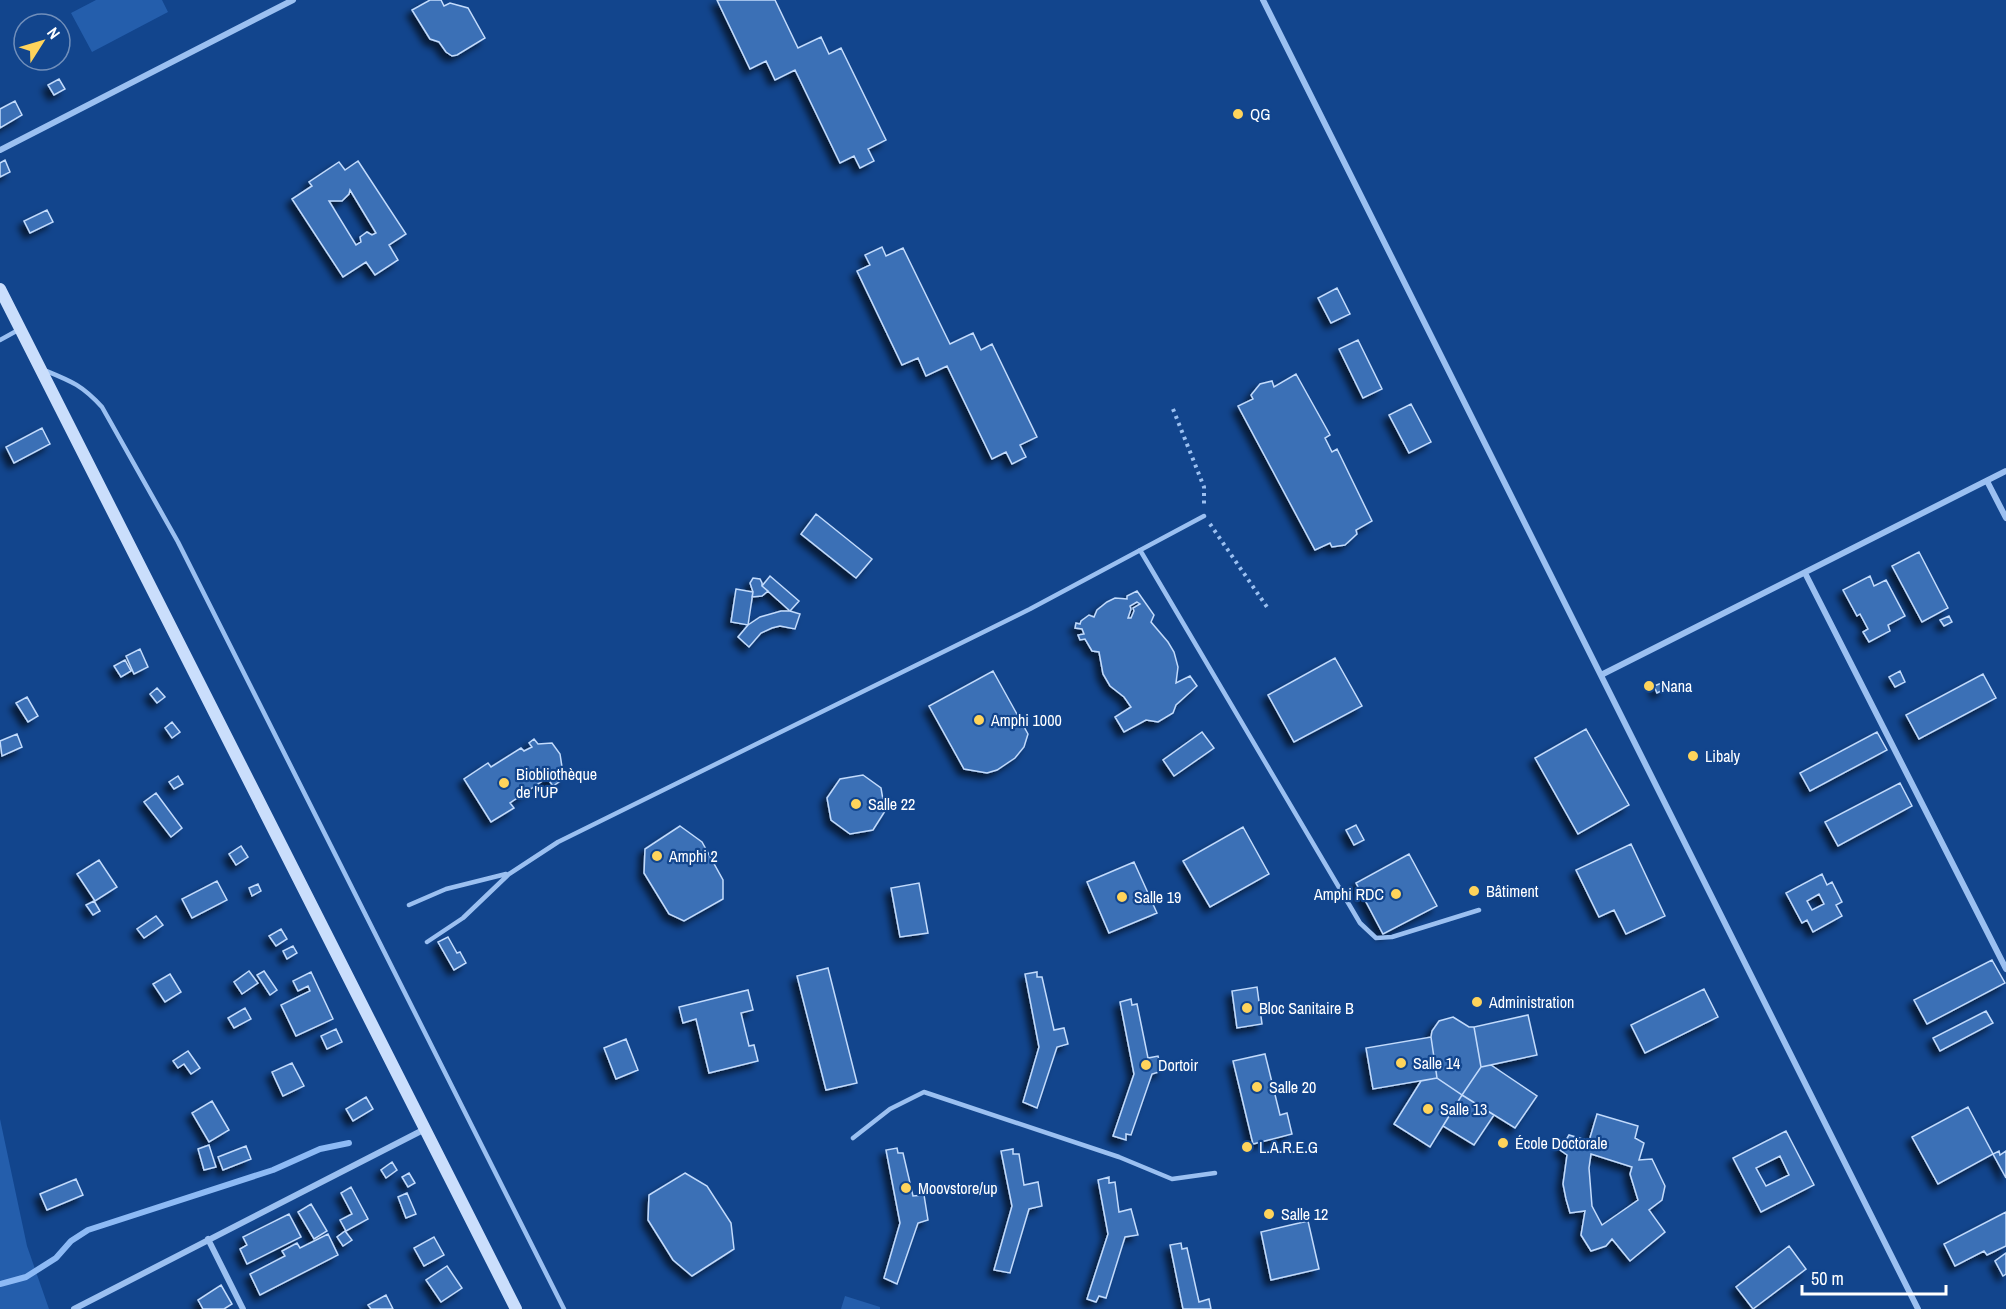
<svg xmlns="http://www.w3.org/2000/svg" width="2006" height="1309" font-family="'Archivo Narrow',sans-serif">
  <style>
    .green { fill: #245eac }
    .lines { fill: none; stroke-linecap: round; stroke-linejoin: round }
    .stream { stroke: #8dbaf5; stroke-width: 6 }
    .building { fill: #3b6fb6; stroke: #c2dbfc; stroke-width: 1.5; fill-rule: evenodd; filter: url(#shadow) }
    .path { stroke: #9bc0f1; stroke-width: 4; stroke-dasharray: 3 4.5; stroke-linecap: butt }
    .lane { stroke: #9bc0f1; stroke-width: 4.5 }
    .street { stroke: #9bc0f1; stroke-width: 6 }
    .secondary { stroke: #cadefc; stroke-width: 12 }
    .poi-dot { fill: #ffd45b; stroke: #12458d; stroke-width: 2 }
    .labels { text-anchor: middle; stroke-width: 4.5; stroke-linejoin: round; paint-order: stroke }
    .poi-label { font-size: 16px; fill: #fff; stroke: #12458d; text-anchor: start }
  </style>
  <defs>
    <filter id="shadow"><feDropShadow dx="-5.5" dy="5.5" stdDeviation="3" flood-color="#0009"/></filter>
  </defs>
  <rect width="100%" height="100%" fill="#12458d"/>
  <!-- green -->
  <path class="green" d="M96,0h66l6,12 -76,40 -21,-39z
    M0,1119l27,127 22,63h-49z
    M845,1296l35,11v2h-39z"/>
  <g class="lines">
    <!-- stream -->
    <path class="stream" d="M0,1284l26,-7 30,-19 15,-17 17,-11 185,-60 47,-21 29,-6"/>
  </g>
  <!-- building -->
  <path class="building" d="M430,0h11l3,6 6,-3 18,5 17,30 -28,17 -5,1 -6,-4 -7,-10 -9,-3 -18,-29z
    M717,0h58l23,48 23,-11 8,17 12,-6 45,92 -18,9 6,12 -14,7 -6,-12 -14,7 -45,-93 -20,10 -9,-19 -16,8z
    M59,79l6,10 -11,6 -6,-10z
    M15,101l7,14 -22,13v-19z
    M5,160l5,12 -10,5v-14z
    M358,161l48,73 -17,11 9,15 -23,15 -9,-13 -23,15 -51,-78 20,-13 -3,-4 30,-20 6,8zM350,190l26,43 -4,2 -5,-3 -7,5 1,5 -5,3 -27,-44h13l7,-7z
    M47,210l6,12 -23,11 -6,-12z
    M882,247l4,9 17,-8 47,96 23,-11 8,17 11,-6 45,93 -17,8 6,12 -14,7 -6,-12 -14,7 -45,-93 -21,10 -8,-18 -16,7 -45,-94 13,-6 -5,-10z
    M1337,288l13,26 -19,9 -13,-25z
    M1358,340l24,49 -19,9 -24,-49z
    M1296,374l34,61 -5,3 7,14 5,-3 35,72 -16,9 1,4 -12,11 -13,2 -2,-4 -15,7 -77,-144 15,-7 -2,-4 9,-11 12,-3 2,6z
    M1411,404l20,38 -22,11 -20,-38z
    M42,428l8,16 -36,19 -8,-16z
    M816,514l56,45 -16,19 -55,-44z
    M1919,552l29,56 -26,14 -30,-56z
    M770,576l29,25 -9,10 -28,-25z
    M1870,576l4,10 12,-6 19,36 -17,9 2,6 -21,11 -6,-10 5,-3 -8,-15 -3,2 -14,-26z
    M753,578l7,1 2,4v3l6,5 -6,5 -10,1 1,-5 -3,-9z
    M736,589l17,3 -5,33 -17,-3z
    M1137,591l17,24 -3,7 17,20 6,10 4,15 -2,16 14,-7 7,10 -21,19 -3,8 -15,9 -12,-2 -22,12 -9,-15 16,-10 -7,-10 -14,-11 -7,-12 -4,-22 -7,-1 -7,-12 -5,1 -2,-5 6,-1 -2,-5 -7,-1 1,-5 4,1 1,-3 8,-6 5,2 3,-7 10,-8 8,-4 12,1v-3zM1137,602l3,2 -7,4 1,3 -3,7h-3l3,-9 -1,-3z
    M781,611h9l10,3 -5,15 -15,-3 -8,2 -11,5 -12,14 -11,-10 10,-12 12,-8z
    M1949,616l3,6 -8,4 -4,-6z
    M140,649l8,18 -14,7 -8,-18z
    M1335,658l27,48 -68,36 -26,-47z
    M125,660l6,11 -10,6 -7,-11z
    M993,671l35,63 -4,13 -9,11 -18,12 -10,3 -23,-4 -35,-63z
    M1900,671l5,11 -10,5 -6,-10z
    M1983,674l13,24 -77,41 -13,-24z
    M1662,683l3,6 -8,4 -3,-7z
    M157,688l8,9 -8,6 -7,-9z
    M27,697l11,19 -10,6 -12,-19z
    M172,722l8,10 -8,6 -7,-10z
    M1586,729l43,76 -51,29 -43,-76z
    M1202,732l12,16 -40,28 -11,-16z
    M1877,732l10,18 -77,41 -10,-18z
    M17,734l5,13 -20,9 -2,-15z
    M534,739l4,5 14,-1 8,11 2,13 -3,6 3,7 -9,6 -6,-8 -37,25 4,5 -23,14 -27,-43 24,-16 3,4 30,-19 3,3 8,-4 -3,-4z
    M863,775l18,13 4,23 -12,19 -23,4 -19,-14 -4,-22 13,-19z
    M178,776l5,8 -9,5 -5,-7z
    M1900,783l12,23 -74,40 -13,-24z
    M156,793l26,35 -11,9 -27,-35z
    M1356,825l8,15 -10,5 -8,-15z
    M680,826l22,16 21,38v19l-39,22 -15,-7 -25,-41 1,-24z
    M1243,827l26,47 -59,33 -27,-46z
    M1631,844l34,72 -39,18 -12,-24 -15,7 -23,-47z
    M241,846l7,11 -12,8 -7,-11z
    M1409,854l28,52 -54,28 -27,-51z
    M99,860l18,27 -22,14 -18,-27z
    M1134,862l23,51 -48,20 -22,-51z
    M1822,874l5,11 5,-3 10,20 -6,3 6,11 -29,16 -6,-12 -5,3 -16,-30zM1819,894l5,10 -12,6 -5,-9z
    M217,881l10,19 -35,18 -10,-19z
    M919,883l9,50 -28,4 -9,-49z
    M258,884l3,7 -9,5 -3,-8z
    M94,901l6,10 -7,4 -7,-10z
    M156,916l7,9 -19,13 -7,-9z
    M281,929l6,10 -11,7 -7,-10z
    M448,937l9,16 3,-1 6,11 -12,7 -16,-28z
    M293,946l4,7 -10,6 -4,-8z
    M1992,960l13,23 -78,41 -13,-24z
    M828,968l29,115 -31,7 -29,-114z
    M249,971l9,12 -16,11 -8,-12z
    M264,971l13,19 -7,5 -13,-20z
    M311,972l22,47 -37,17 -15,-31 29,-14 -2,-5 -10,5 -5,-10z
    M1037,972v5h5l12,53 10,-2 4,16 -11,3 -20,61 -14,-6 16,-55 -14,-73z
    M170,974l11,18 -16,10 -12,-18z
    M1257,987l5,37 -25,4 -5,-37z
    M1704,989l14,28 -73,36 -14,-28z
    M748,990l5,20 -12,3 8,33 5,-1 4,16 -49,12 -13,-54 -13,4 -4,-16z
    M1131,999l1,6 5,-1 11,54 10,-2 4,15 -10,3 -21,61 -5,-1v6l-13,-4 21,-62 -14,-72z
    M245,1008l6,11 -17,9 -6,-10z
    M1986,1011l7,12 -53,28 -7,-13z
    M1528,1015l9,40 -56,12 -7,-40z
    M1453,1017l16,10h5l7,40 -19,28 -25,-17 -6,-41 1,-6 7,-10z
    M336,1029l6,13 -15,7 -6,-13z
    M1431,1037l6,41 -64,11 -7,-41z
    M626,1039l12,31 -22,9 -12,-31z
    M188,1051l12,17 -9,6 -7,-10 -6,4 -5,-7z
    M1265,1054l15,61 7,-2 5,21 -39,10 -20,-83z
    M292,1063l12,23 -21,10 -11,-24z
    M1491,1065l46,31 -22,32 -53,-33 19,-28z
    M1437,1078l25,17 -32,52 -36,-23 27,-43z
    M1462,1095l32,20 -20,30 -31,-19z
    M366,1097l7,12 -20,12 -7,-12z
    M212,1101l17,29 -20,12 -17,-29z
    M1968,1107l25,47 -55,30 -26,-47z
    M1597,1114l41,12 -3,12 9,5 -5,17 13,-1 13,27 -3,14 -13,10 16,22 -35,29 -18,-22 -6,7 -15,5 -10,-16 4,-24 -15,2 -4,-14 -3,-15 4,-29 -7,-5 9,-15 20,6zM1591,1154l41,13 -2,7 8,26 -36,25 -10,-19 -3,-38z
    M1786,1131l28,54 -53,27 -28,-54zM1780,1156l9,19 -23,11 -10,-18z
    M209,1145l7,22 -12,3 -6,-21z
    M246,1146l5,13 -28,11 -5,-13z
    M897,1148l1,5h5l10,43 11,-1 4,25 -10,3 -21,61 -13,-6 16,-55 -14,-73z
    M1013,1149v5h6l5,31 14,-3 4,24 -13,3 -19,64 -16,-3 18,-64 -11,-55z
    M1999,1151l1,4 6,-4v27l-13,-24z
    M392,1162l5,8 -11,8 -5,-8z
    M409,1173l6,10 -7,4 -6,-10z
    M685,1173l22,13 24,37 3,26 -42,27 -19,-16 -25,-40 1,-25z
    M1109,1177v6l6,-1 4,30 12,-3 7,26 -13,2 -19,61 -7,-2 -3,6 -9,-3 21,-65 -10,-54z
    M76,1179l7,16 -36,15 -7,-16z
    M351,1187l17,32 -22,12 -6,-11 12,-6 -11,-21z
    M407,1193l9,21 -10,4 -8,-21z
    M311,1204l16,27 -13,8 -16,-27z
    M2006,1212v34l-19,9 -3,-4 -29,15 -11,-22z
    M289,1214l12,23 -54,27 -7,-15 7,-4 -4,-8z
    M1308,1221l11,48 -48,11 -10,-48z
    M345,1231l7,9 -9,6 -6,-9z
    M328,1234l10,21 -78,40 -10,-21 35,-18 -3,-5 15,-8 3,5z
    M434,1237l10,18 -20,11 -10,-18z
    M1181,1243l1,6 5,-1 12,54 10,-3 2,10h-28l-13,-64z
    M1789,1246l17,23 -53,40 -17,-22z
    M2006,1253v21l-3,2 -8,-15z
    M447,1266l15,22 -21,14 -15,-22z
    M221,1285l11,19 -8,5h-21l-5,-9z
    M386,1295l7,14h-22l-3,-4z"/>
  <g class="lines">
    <!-- path -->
    <path class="path" d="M1173,409l31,78v19
      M1210,524l59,86"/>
    <!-- lane -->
    <path class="lane" d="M0,340l20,-11
      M44,370c27,11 38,15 58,37l76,135 386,767
      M1140,550l220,373 16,15 16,-1 87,-27
      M409,905l37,-16 60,-15
      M427,942l36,-24 46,-44 49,-32 472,-233 174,-93
      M853,1138l37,-29 34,-17 195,65 53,22 43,-6"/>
    <!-- street -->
    <path class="street" d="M1263,0l655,1309
      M0,150l293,-150
      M1987,481l19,37
      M1805,573l201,396
      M1601,675l405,-204
      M208,1239l35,70
      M74,1309l351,-180"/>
    <!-- secondary -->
    <path class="secondary" d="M0,289l516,1020"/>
  </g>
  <!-- markers -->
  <g class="poi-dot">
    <circle cx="1238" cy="114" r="6"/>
    <circle cx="1649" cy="686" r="6"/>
    <circle cx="979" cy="720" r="6"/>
    <circle cx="1693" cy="756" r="6"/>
    <circle cx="504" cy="783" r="6"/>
    <circle cx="856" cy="804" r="6"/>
    <circle cx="657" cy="856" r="6"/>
    <circle cx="1474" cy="891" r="6"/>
    <circle cx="1396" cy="894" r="6"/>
    <circle cx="1122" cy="897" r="6"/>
    <circle cx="1477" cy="1002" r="6"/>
    <circle cx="1247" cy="1008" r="6"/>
    <circle cx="1401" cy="1063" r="6"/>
    <circle cx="1146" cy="1065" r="6"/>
    <circle cx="1257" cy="1087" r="6"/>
    <circle cx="1428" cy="1109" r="6"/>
    <circle cx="1503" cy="1143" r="6"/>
    <circle cx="1247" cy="1147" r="6"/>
    <circle cx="906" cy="1188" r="6"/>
    <circle cx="1269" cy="1214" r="6"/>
  </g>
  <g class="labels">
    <!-- poi labels -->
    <g class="poi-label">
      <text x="1250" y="120">QG</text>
      <text x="1661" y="692">Nana</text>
      <text x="991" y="726">Amphi 1000</text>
      <text x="1705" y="762">Libaly</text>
      <text x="516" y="780">Biobliothèque<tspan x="516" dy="18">de l'UP</tspan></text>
      <text x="868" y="810">Salle 22</text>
      <text x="669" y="862">Amphi 2</text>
      <text x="1486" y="897">Bâtiment</text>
      <text x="1384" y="900" text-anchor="end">Amphi RDC</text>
      <text x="1134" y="903">Salle 19</text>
      <text x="1489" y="1008">Administration</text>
      <text x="1259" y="1014">Bloc Sanitaire B</text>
      <text x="1413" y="1069">Salle 14</text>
      <text x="1158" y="1071">Dortoir</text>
      <text x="1269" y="1093">Salle 20</text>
      <text x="1440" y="1115">Salle 13</text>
      <text x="1515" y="1149">École Doctorale</text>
      <text x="1259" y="1153">L.A.R.E.G</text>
      <text x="918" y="1194">Moovstore/up</text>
      <text x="1281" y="1220">Salle 12</text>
    </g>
  </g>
  <!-- north arrow -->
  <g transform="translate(42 42) rotate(53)"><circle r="28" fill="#12458d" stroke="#718fbb" stroke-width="1.5"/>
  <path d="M0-4.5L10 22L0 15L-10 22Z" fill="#ffd45b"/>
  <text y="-9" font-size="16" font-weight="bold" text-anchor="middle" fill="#ffffff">N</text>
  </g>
  <!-- scale -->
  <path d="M1802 1285v9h144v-9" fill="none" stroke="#ffffff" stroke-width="3"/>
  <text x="1811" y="1285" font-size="18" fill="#ffffff" stroke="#12458d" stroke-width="4.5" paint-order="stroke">50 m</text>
</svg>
